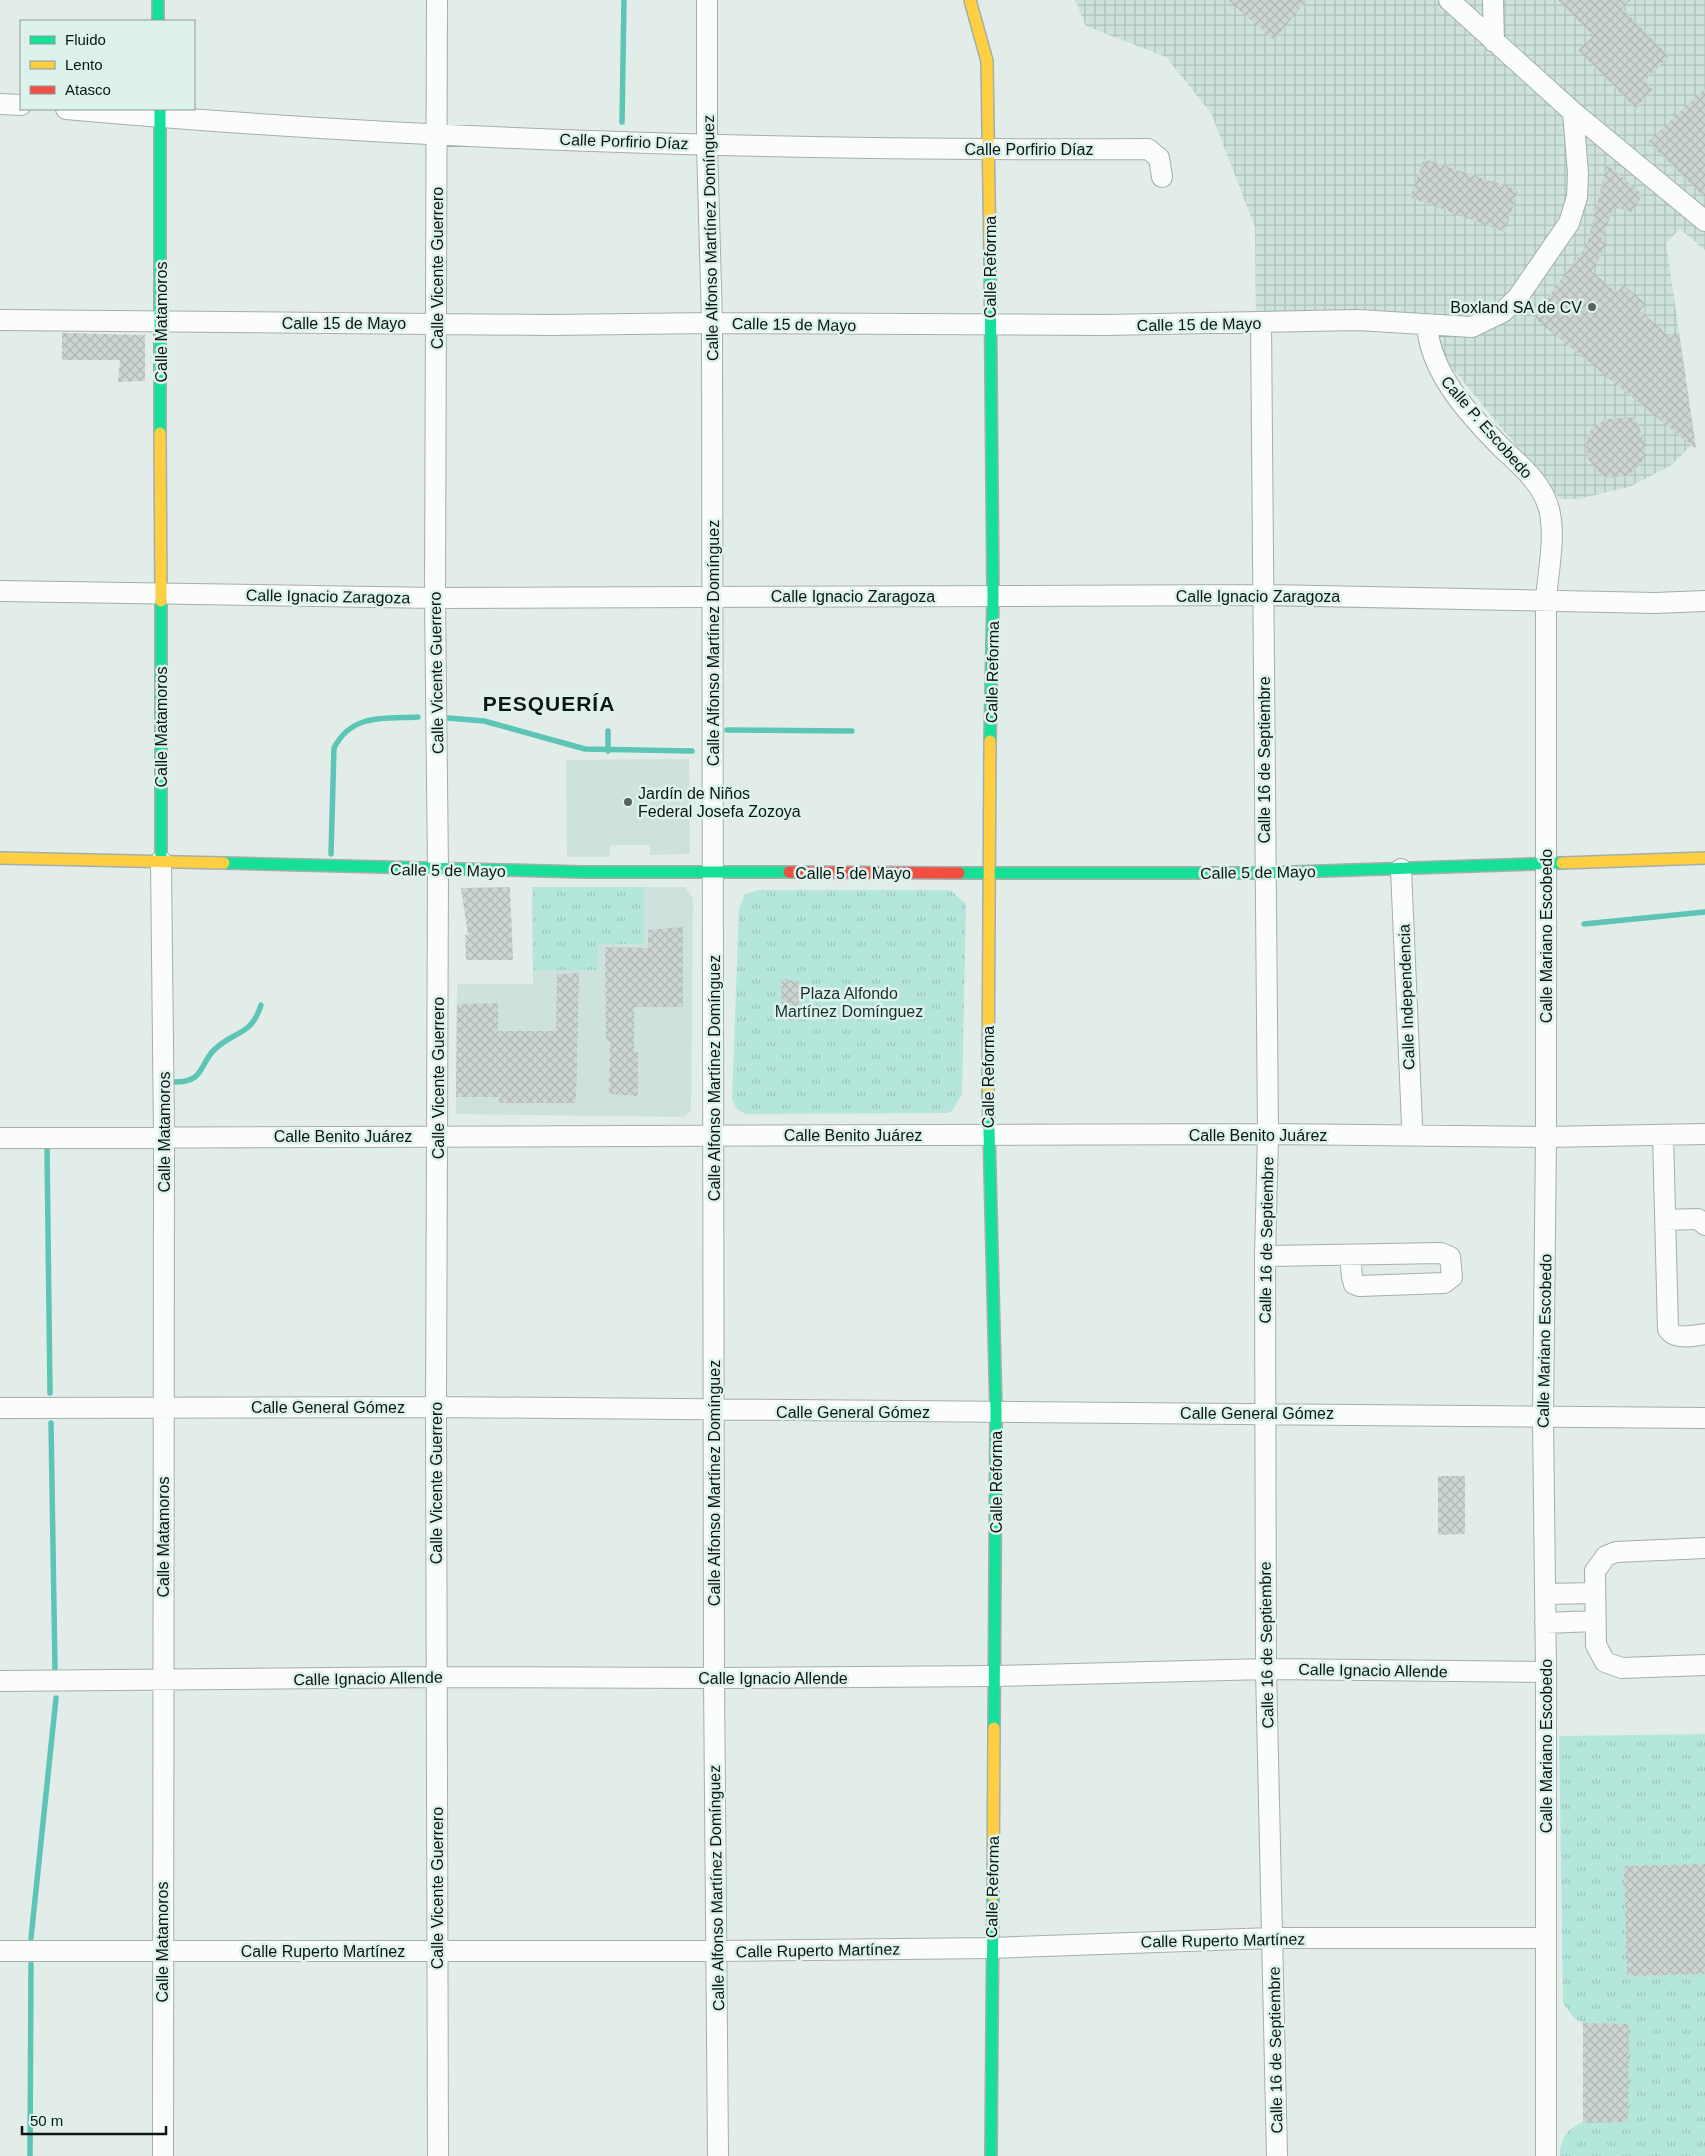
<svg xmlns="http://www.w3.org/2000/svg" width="1705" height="2156" font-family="Arial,sans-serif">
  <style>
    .built { fill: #cde2dd }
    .industrial { fill: url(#industrial-grid) }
    .park { fill: url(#park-tufts) }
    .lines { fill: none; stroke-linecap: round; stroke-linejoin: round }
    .stream { stroke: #5dc5b6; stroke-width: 5.5 }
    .building { fill: url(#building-cross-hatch) }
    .street-casing { stroke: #a5aeab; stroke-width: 22 }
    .fast-casing { stroke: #a5aeab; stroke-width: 14 }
    .slow-casing { stroke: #a5aeab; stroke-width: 14 }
    .jam-casing { stroke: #a5aeab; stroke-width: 14 }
    .street { stroke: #fbfcfc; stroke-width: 20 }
    .fast { stroke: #16e098; stroke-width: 11 }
    .slow { stroke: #ffcf43; stroke-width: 11 }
    .jam { stroke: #f24e42; stroke-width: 11 }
    .poi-dot { fill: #58615f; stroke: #ddf2ed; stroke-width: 2 }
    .labels { text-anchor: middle; stroke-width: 5; stroke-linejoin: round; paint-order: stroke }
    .street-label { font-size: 16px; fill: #0e1614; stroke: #ddf2ed }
    .poi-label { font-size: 16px; fill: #0e1614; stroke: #ddf2ed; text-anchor: end }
    .park-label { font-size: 16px; fill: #1a312c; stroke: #ddf2ed }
    .district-label { font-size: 21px; font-weight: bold; letter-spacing: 1px; fill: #0e1614; stroke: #ddf2ed }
  </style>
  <defs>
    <pattern id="industrial-grid" width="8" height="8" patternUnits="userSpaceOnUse" patternTransform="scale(1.25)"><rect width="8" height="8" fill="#cde2dd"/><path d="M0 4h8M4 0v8" fill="none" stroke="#afc1bd"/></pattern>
    <pattern id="park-tufts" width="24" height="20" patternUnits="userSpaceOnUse" patternTransform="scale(1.25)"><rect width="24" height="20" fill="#b5e6dc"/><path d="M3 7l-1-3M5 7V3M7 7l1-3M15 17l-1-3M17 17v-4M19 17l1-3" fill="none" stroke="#9ac5bc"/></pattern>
    <pattern id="building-cross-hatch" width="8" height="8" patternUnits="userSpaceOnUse" patternTransform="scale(1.25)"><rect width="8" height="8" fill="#cdd5d3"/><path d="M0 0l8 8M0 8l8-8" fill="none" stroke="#afb6b4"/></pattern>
  </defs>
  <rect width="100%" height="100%" fill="#e2edea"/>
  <!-- built -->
  <path class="built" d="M689,759l1,95 -40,1v-10h-30l-10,1v11h-43l-1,-97z
    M532,887h153l8,11 -2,212 -7,7 -228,-3 1,-130h76z"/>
  <!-- industrial -->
  <path class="industrial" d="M1075,0h630v250l-25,-21 -14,14 29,197 -3,5 -22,21 -41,21 -51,12h-18l-121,-147 -5,-37 -178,4 -1,-92 -44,-114 -45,-56 -80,-31z"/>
  <!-- park -->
  <path class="park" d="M532,887h112v57h-46v26h-65z
    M759,890h191l16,14 -4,190 -10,17 -5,2 -202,1 -8,-5 -5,-10 7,-191 6,-14z
    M1705,1734v422h-145c0,-18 7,-27 23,-34v-99l-9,-5 -11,-15 -4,-267z"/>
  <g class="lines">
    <!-- stream -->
    <path class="stream" d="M622,122l2,-122
      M448,718l36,3 101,28 107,2
      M727,730l125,1
      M608,731v20
      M331,854l3,-106c18,-35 50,-29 84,-31
      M1584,924l121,-12
      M174,1082c31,0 25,-17 40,-32 20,-20 37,-13 47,-45
      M47,1149l3,244
      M51,1423l4,246
      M31,1938l25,-240
      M30,2156l1,-192"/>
  </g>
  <!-- building -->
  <path class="building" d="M1228,0h79l-33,40z
    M1558,0h73l-9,8 47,48 -24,25 8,8 -17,20 -58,-59 15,-14z
    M1705,88v110l-57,-56z
    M1424,159l94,31 -13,42 -95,-35z
    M1607,164l36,31 -12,17 -17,-5 -13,34 6,2 -15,29 25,20 7,-7 22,19 -6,7 28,24 11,-2 17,116 -163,-132 54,-72z
    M62,333l83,2v46l-27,1 2,-22h-58z
    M1635,417l10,25 1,10 -3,9 -13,14 -20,3 -9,-3 -13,-16 -2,-10 1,-10 4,-9 8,-7 9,-4z
    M510,887l3,73h-47l-1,-25h3l-7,-47z
    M683,927v80h-49v45h4v44l-29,-2 1,-53h-4l-1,-94 43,1v-18z
    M579,973l-3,130h-77v-6h-43l1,-93 41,-1v28h58l1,-57z
    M781,980l18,1v40l-17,-1z
    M1438,1476h27v58l-27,1z
    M1705,1864v110l-78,2 -3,-110z
    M1583,2023l46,1 -1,98 -45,1z"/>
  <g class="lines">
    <!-- street casing -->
    <g class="street-casing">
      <path id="street" d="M437,0l-2,598 3,272 -2,537 2,749
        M707,0v144l5,179 2,1355 4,478
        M1449,0l124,112 132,109
        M1493,0l1,42
        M0,104l21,1
        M66,109c359,32 721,42 1082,40l11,9 3,19
        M0,320l550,5 162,-2 393,2 253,-5 114,7 31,-15 15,-15 51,-74 8,-26 1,-24 -5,-61
        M1261,323l7,811 -3,122 1,413 11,487
        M1427,325c3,48 43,91 76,124 18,17 39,34 46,60 7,28 -1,62 -3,91v537l-3,280 3,255v484
        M0,591l435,7 829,-3 391,8 50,-2
        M161,861l3,275 -1,1020
        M1401,869l11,255
        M1663,1135l5,194c6,11 26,7 37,5
        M0,1138l1268,-4 278,3 159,-3
        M1665,1220l33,-1 7,6
        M1265,1256l176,-3 9,4 2,20 -8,6 -85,3 -5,-2 -2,-7 -2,-22
        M0,1408l436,-1 1269,11
        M1705,1548l-89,4 -10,4 -11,15 1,74 9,17 17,6 83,-3
        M1545,1594l49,-1
        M1545,1623l50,-2
        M0,1681l437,-4 277,1 280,-2 272,-7 280,3
        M0,1951h717l274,-3 282,-10h273"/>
    </g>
    <!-- fast casing -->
    <g class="fast-casing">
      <path id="fast" d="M158,0v21
        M160,109v324
        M990,258l3,339 -3,144
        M161,601v260
        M224,863l359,9h206
        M959,873h305l298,-10
        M988,1090l8,322 -2,316
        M991,2156l2,-260"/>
    </g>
    <!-- slow casing -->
    <g class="slow-casing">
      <path id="slow" d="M970,0l17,61 3,197
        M160,433l1,168
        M0,858l224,5
        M1562,863l143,-5
        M988,1090l2,-349
        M993,1896l1,-168"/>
    </g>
    <!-- jam casing -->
    <g class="jam-casing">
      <path id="jam" d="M789,872l170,1"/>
    </g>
    <!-- street -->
    <use href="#street" class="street"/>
    <!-- fast -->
    <use href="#fast" class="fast"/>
    <!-- slow -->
    <use href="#slow" class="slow"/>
    <!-- jam -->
    <use href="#jam" class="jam"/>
  </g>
  <!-- markers -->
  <g class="poi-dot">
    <circle cx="1592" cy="307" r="5"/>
    <circle cx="628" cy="802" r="5"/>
  </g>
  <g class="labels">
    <!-- street labels -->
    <g class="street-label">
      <text transform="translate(624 141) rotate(2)" y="6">Calle Porfirio Díaz</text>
      <text x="1029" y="155">Calle Porfirio Díaz</text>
      <text transform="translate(710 238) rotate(-91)" y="6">Calle Alfonso Martínez Domínguez</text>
      <text transform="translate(990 267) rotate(-90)" y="6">Calle Reforma</text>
      <text transform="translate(437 268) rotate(-90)" y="6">Calle Vicente Guerrero</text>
      <text transform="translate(161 322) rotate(-90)" y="6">Calle Matamoros</text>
      <text x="344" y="329">Calle 15 de Mayo</text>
      <text transform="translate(794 324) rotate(1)" y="6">Calle 15 de Mayo</text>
      <text transform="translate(1199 324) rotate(-1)" y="6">Calle 15 de Mayo</text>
      <text transform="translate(1487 427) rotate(49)" y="6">Calle P. Escobedo</text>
      <text transform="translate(328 596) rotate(1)" y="6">Calle Ignacio Zaragoza</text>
      <text x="853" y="602">Calle Ignacio Zaragoza</text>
      <text x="1258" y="602">Calle Ignacio Zaragoza</text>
      <text transform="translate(713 643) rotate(-90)" y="6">Calle Alfonso Martínez Domínguez</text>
      <text transform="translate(992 672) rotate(-89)" y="6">Calle Reforma</text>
      <text transform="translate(436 673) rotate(-91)" y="6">Calle Vicente Guerrero</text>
      <text transform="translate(161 727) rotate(-90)" y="6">Calle Matamoros</text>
      <text transform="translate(1264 760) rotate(-90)" y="6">Calle 16 de Septiembre</text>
      <text transform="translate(448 870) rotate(1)" y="6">Calle 5 de Mayo</text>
      <text transform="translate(1258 872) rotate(-1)" y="6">Calle 5 de Mayo</text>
      <text x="853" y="879">Calle 5 de Mayo</text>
      <text transform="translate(1546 936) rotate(-90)" y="6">Calle Mariano Escobedo</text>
      <text transform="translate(1406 997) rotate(-92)" y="6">Calle Independencia</text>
      <text transform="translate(988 1077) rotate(-90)" y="6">Calle Reforma</text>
      <text transform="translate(438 1078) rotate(-90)" y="6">Calle Vicente Guerrero</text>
      <text transform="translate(714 1078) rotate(-90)" y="6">Calle Alfonso Martínez Domínguez</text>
      <text transform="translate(164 1132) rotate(-90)" y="6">Calle Matamoros</text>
      <text x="853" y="1141">Calle Benito Juárez</text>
      <text x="1258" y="1141">Calle Benito Juárez</text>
      <text x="343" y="1142">Calle Benito Juárez</text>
      <text transform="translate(1266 1240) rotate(-89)" y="6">Calle 16 de Septiembre</text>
      <text transform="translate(1544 1341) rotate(-89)" y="6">Calle Mariano Escobedo</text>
      <text x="328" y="1413">Calle General Gómez</text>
      <text x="853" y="1418">Calle General Gómez</text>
      <text x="1257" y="1419">Calle General Gómez</text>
      <text transform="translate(996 1482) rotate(-90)" y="6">Calle Reforma</text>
      <text transform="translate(436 1483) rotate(-90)" y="6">Calle Vicente Guerrero</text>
      <text transform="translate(714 1483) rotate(-90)" y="6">Calle Alfonso Martínez Domínguez</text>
      <text transform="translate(163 1537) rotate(-90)" y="6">Calle Matamoros</text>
      <text transform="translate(1266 1645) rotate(-91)" y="6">Calle 16 de Septiembre</text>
      <text transform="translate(1373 1670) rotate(1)" y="6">Calle Ignacio Allende</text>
      <text transform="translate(368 1678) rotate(-1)" y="6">Calle Ignacio Allende</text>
      <text x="773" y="1684">Calle Ignacio Allende</text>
      <text transform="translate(1546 1746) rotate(-90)" y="6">Calle Mariano Escobedo</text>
      <text transform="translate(992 1887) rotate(-89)" y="6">Calle Reforma</text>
      <text transform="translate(437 1888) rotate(-90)" y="6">Calle Vicente Guerrero</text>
      <text transform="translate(716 1888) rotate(-91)" y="6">Calle Alfonso Martínez Domínguez</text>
      <text transform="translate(1223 1940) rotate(-1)" y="6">Calle Ruperto Martínez</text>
      <text transform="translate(162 1942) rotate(-90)" y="6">Calle Matamoros</text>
      <text transform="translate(818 1950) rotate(-1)" y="6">Calle Ruperto Martínez</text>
      <text x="323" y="1957">Calle Ruperto Martínez</text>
      <text transform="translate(1275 2050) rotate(-91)" y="6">Calle 16 de Septiembre</text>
    </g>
    <!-- poi labels -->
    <g class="poi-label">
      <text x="1582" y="313">Boxland SA de CV</text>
      <text x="638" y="799" text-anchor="start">Jardín de Niños<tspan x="638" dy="18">Federal Josefa Zozoya</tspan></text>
    </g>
    <!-- park labels -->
    <g class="park-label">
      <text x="849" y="999">Plaza Alfondo<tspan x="849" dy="18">Martínez Domínguez</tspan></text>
    </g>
    <!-- district labels -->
    <g class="district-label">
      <text x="549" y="711">PESQUERÍA</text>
    </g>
  </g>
  <!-- legend -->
  <rect x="20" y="20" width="175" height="90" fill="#ddf2ed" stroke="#8a9a96"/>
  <rect x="30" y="36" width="25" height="8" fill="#16e098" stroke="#8a9a96"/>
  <text x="65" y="45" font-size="15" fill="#0e1614">Fluido</text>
  <rect x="30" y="61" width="25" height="8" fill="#ffcf43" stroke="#8a9a96"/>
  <text x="65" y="70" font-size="15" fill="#0e1614">Lento</text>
  <rect x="30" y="86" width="25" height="8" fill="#f24e42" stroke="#8a9a96"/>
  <text x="65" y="95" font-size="15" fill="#0e1614">Atasco</text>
  <!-- scale -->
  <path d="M22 2126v8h144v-8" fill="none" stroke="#0e1614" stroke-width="2.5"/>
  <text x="30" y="2126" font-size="15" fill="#0e1614" stroke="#ddf2ed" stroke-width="4" paint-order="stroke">50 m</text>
</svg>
